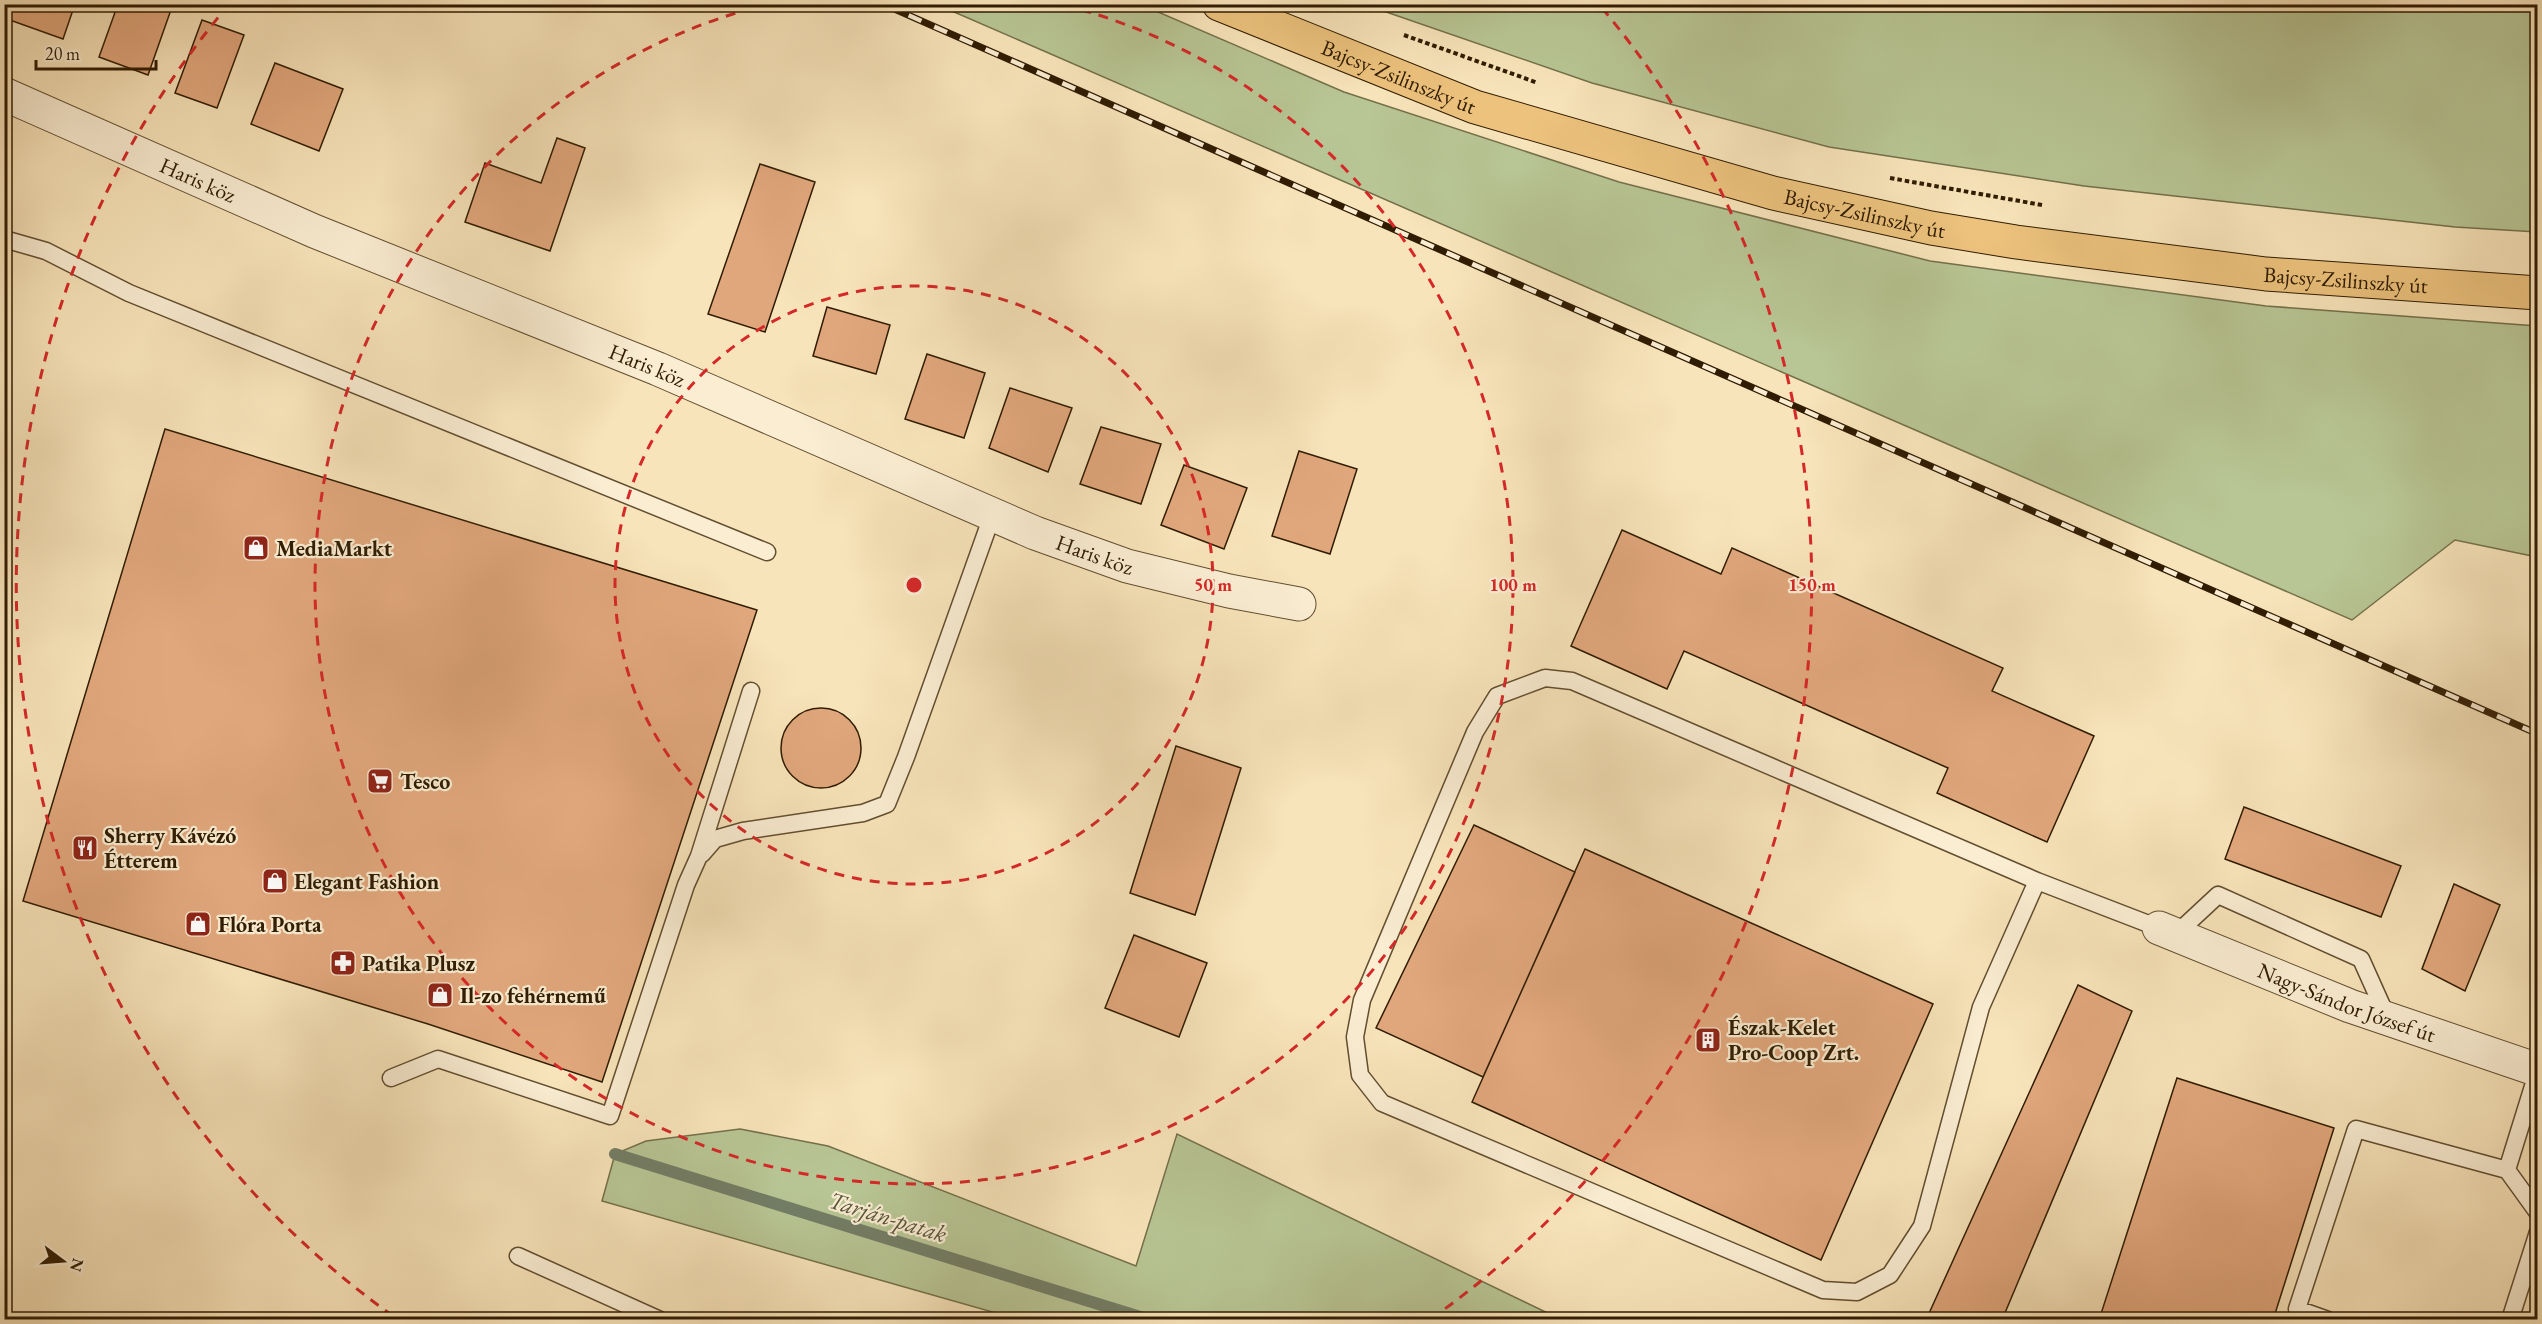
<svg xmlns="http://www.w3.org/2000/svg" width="2542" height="1324" font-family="'EB Garamond',serif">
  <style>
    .green { fill: #b8c594; stroke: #74704b; stroke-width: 1.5 }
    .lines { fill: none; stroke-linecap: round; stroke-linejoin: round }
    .stream { stroke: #737e66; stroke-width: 12 }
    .building { fill: #e1a77c; stroke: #301c02; stroke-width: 1.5 }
    .service-casing { stroke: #624e30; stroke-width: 19 }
    .minor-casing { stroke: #624e30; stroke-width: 35 }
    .primary-casing { stroke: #301c02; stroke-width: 35 }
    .path { stroke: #301c02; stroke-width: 4; stroke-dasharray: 4.5 3; stroke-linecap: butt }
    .service { stroke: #faedd2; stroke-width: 16 }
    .minor { stroke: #faedd2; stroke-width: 33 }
    .primary { stroke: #ecc27d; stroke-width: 33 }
    .rail-casing { stroke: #301c02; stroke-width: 7 }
    .rail { stroke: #faedd2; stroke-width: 4.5; stroke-dasharray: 14; stroke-linecap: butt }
    .ring { fill: none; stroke: #d62828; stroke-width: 3; stroke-dasharray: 10 8 }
    .labels { text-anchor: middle; stroke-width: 4.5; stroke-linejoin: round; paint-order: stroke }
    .street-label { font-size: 22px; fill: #301c02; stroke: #faedd2 }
    .poi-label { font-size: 22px; font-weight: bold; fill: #301c02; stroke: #faedd2; text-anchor: start }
    .water-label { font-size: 24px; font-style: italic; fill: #57553c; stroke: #faedd2 }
    .centre { fill: #d62828; stroke: #faedd2; stroke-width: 3 }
    .ring-label { font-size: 18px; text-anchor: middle; font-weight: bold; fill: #d62828; stroke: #faedd2; stroke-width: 4.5; stroke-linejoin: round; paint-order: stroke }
  </style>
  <rect width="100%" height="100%" fill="#f8e4ba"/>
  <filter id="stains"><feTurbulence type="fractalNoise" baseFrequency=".00333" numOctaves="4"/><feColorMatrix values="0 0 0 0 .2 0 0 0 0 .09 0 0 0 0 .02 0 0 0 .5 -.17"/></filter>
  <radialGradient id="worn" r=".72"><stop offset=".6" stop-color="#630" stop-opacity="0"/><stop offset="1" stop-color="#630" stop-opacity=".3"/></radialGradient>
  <!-- green -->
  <path class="green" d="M938,5h204l202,87 275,90 311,79 336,45 271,20v231l-82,-17 -103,80z
    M1366,5h1171v227l-82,-5 -371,-41 -255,-39 -237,-64z
    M740,1129l88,17 308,120 41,-132 383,185h-543l-415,-118 13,-47 31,-13z"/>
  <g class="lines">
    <!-- stream -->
    <path class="stream" d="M615,1154l535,166"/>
  </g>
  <!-- building -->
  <path class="building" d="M11,4h64l-12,35 -56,-20z
    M118,4h55l-25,71 -49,-18z
    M202,20l42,15 -27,73 -42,-15z
    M275,63l68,26 -24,62 -68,-27z
    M557,138l28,10 -35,103 -85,-29 20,-59 56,20z
    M760,164l55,18 -50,150 -57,-18z
    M827,307l63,18 -14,49 -63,-18z
    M927,354l58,19 -21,65 -59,-19z
    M1010,388l62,20 -24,64 -59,-24z
    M1101,427l60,17 -20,60 -61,-20z
    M165,429l592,181 -155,472 -174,-58 -405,-123z
    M1299,451l58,18 -27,85 -58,-18z
    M1184,465l63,23 -23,61 -63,-24z
    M1622,530l99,44 11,-26 271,120 -11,23 102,45 -47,106 -110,-49 11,-25 -264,-117 -17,38 -96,-43z
    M781 748a40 40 0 1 1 80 0a40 40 0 1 1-80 0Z
    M1176,746l65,22 -46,147 -65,-22z
    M2244,807l157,59 -20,51 -156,-58z
    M1474,825l101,47 -92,205 -107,-49z
    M1585,849l348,155 -112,256 -349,-158z
    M2454,884l46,21 -35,86 -43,-22z
    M1134,935l73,28 -28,74 -74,-29z
    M2078,985l54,26 -130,309h-76z
    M2177,1078l157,50 -61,192h-174z"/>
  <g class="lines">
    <!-- service casing -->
    <g class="service-casing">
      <path id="service" d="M4,239l42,12 83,42 638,259
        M702,854l13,-15 28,-8 120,-18 24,-9 19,-47 86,-241
        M2037,881l-56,126 -59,219 -32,49 -33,17 -34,-2 -441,-187 -22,-28 -5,-38 7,-37 113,-268 22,-36 48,-18 27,3 465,200 122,47
        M2175,935l43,-40 143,64 26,58
        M391,1078l47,-19 172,57 76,-231 13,-29 52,-165
        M2507,1170l31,-100
        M518,1256l142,64
        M2328,1320l-31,-11 59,-180 151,41 31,43
        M2510,1320l28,-88"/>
    </g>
    <!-- minor casing -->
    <g class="minor-casing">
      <g id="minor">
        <path id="s1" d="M4,94l310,137 344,138 377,164 92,33 102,25 70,13"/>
        <path id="s2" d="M2159,928l191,78 188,64"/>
      </g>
    </g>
    <!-- primary casing -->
    <g class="primary-casing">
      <g id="primary">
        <path id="s3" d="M1219,4l256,103 298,86 158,35 85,14 250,32 272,19"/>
      </g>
    </g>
    <!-- path -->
    <path class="path" d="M1404,35l134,48
      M1890,178l152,27"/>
    <!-- service -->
    <use href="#service" class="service"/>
    <!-- minor -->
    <use href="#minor" class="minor"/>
    <!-- primary -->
    <use href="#primary" class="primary"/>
    <!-- rail casing -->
    <g class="rail-casing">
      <path id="rail" d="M883,4l1655,730"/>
    </g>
    <!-- rail -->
    <use href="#rail" class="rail"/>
  </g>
  <!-- distance rings -->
  <g class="ring">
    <circle cx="914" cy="585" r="299"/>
    <path d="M1064 5A599 599 0 1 1 764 5"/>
    <path d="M393 1316A898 898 0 0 1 226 8M1602 8A898 898 0 0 1 1435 1316"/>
  </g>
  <!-- icons -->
  <defs>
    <g id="shop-square" transform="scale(1.35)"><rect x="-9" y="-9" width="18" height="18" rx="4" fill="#8f2418" stroke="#faedd2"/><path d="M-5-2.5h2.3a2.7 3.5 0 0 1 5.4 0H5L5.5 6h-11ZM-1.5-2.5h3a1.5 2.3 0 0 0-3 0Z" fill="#fff"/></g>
    <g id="supermarket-square" transform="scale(1.35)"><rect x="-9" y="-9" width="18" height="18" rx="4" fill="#8f2418" stroke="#faedd2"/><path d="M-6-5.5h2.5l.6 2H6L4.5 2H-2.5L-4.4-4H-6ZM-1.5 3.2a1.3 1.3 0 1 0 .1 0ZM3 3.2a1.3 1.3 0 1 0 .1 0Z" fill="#fff"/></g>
    <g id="restaurant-square" transform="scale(1.35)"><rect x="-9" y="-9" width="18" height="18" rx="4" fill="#8f2418" stroke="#faedd2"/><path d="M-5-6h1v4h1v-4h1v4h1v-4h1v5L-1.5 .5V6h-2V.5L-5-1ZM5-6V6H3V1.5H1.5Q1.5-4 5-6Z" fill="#fff"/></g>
    <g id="pharmacy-square" transform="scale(1.35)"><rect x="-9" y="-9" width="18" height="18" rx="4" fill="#8f2418" stroke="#faedd2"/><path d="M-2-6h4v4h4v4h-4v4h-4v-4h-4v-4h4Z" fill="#fff"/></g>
    <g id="building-square" transform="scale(1.35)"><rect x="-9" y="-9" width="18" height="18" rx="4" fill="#8f2418" stroke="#faedd2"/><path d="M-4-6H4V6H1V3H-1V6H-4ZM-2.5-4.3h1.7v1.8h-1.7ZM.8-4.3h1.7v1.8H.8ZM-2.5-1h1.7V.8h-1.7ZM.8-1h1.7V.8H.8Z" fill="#fff"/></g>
  </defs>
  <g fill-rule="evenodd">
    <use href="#shop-square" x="256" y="548"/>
    <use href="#supermarket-square" x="380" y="781"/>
    <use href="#restaurant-square" x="85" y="848"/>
    <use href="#shop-square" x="275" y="881"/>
    <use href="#shop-square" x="198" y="924"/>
    <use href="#pharmacy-square" x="343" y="963"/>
    <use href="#shop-square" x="440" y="995"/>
    <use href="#building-square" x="1708" y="1040"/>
  </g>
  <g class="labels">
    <!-- street labels -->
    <g class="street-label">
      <text dy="8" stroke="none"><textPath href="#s3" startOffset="194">Bajcsy-Zsilinszky út</textPath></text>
      <text dy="8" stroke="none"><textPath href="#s1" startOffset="212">Haris köz</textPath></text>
      <text dy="8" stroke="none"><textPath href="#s3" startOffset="680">Bajcsy-Zsilinszky út</textPath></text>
      <text dy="8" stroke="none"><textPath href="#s3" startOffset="1166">Bajcsy-Zsilinszky út</textPath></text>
      <text dy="8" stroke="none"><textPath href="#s1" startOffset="698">Haris köz</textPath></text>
      <text dy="8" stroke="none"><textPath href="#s1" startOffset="1184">Haris köz</textPath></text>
      <text dy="8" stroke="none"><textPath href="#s2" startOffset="202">Nagy-Sándor József út</textPath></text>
    </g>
    <!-- poi labels -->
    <g class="poi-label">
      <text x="276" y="556">MediaMarkt</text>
      <text x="400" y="789">Tesco</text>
      <text x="104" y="843">Sherry Kávézó<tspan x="104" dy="25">Étterem</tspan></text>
      <text x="294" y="889">Elegant Fashion</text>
      <text x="218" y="932">Flóra Porta</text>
      <text x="362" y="971">Patika Plusz</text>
      <text x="460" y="1003">Il-zo fehérnemű</text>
      <text x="1728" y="1035">Észak-Kelet<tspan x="1728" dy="25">Pro-Coop Zrt.</tspan></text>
    </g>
    <!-- water labels -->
    <g class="water-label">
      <text transform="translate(888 1217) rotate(17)" y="8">Tarján-patak</text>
    </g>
  </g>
  <circle cx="914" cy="585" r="9" class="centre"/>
  <g class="ring-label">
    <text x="1213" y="591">50 m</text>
    <text x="1513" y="591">100 m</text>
    <text x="1812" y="591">150 m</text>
  </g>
  <!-- margin -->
  <rect width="2542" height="1324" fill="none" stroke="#f8e4ba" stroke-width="24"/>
  <rect x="6" y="6" width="2530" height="1312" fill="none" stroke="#301c02" stroke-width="3"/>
  <rect x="12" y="12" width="2518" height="1300" fill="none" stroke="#301c02" stroke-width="1.5"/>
  <!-- north arrow -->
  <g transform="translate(63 1261) rotate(106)" stroke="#faedd2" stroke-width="4.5" paint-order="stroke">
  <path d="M0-4.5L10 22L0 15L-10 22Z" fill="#301c02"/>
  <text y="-9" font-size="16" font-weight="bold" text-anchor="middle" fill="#301c02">N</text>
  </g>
  <!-- scale -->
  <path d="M36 60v9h120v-9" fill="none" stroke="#301c02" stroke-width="3"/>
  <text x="45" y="60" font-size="18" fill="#301c02" stroke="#faedd2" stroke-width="4.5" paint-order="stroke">20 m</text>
  <rect width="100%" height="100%" filter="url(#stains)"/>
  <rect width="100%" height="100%" fill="url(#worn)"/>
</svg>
